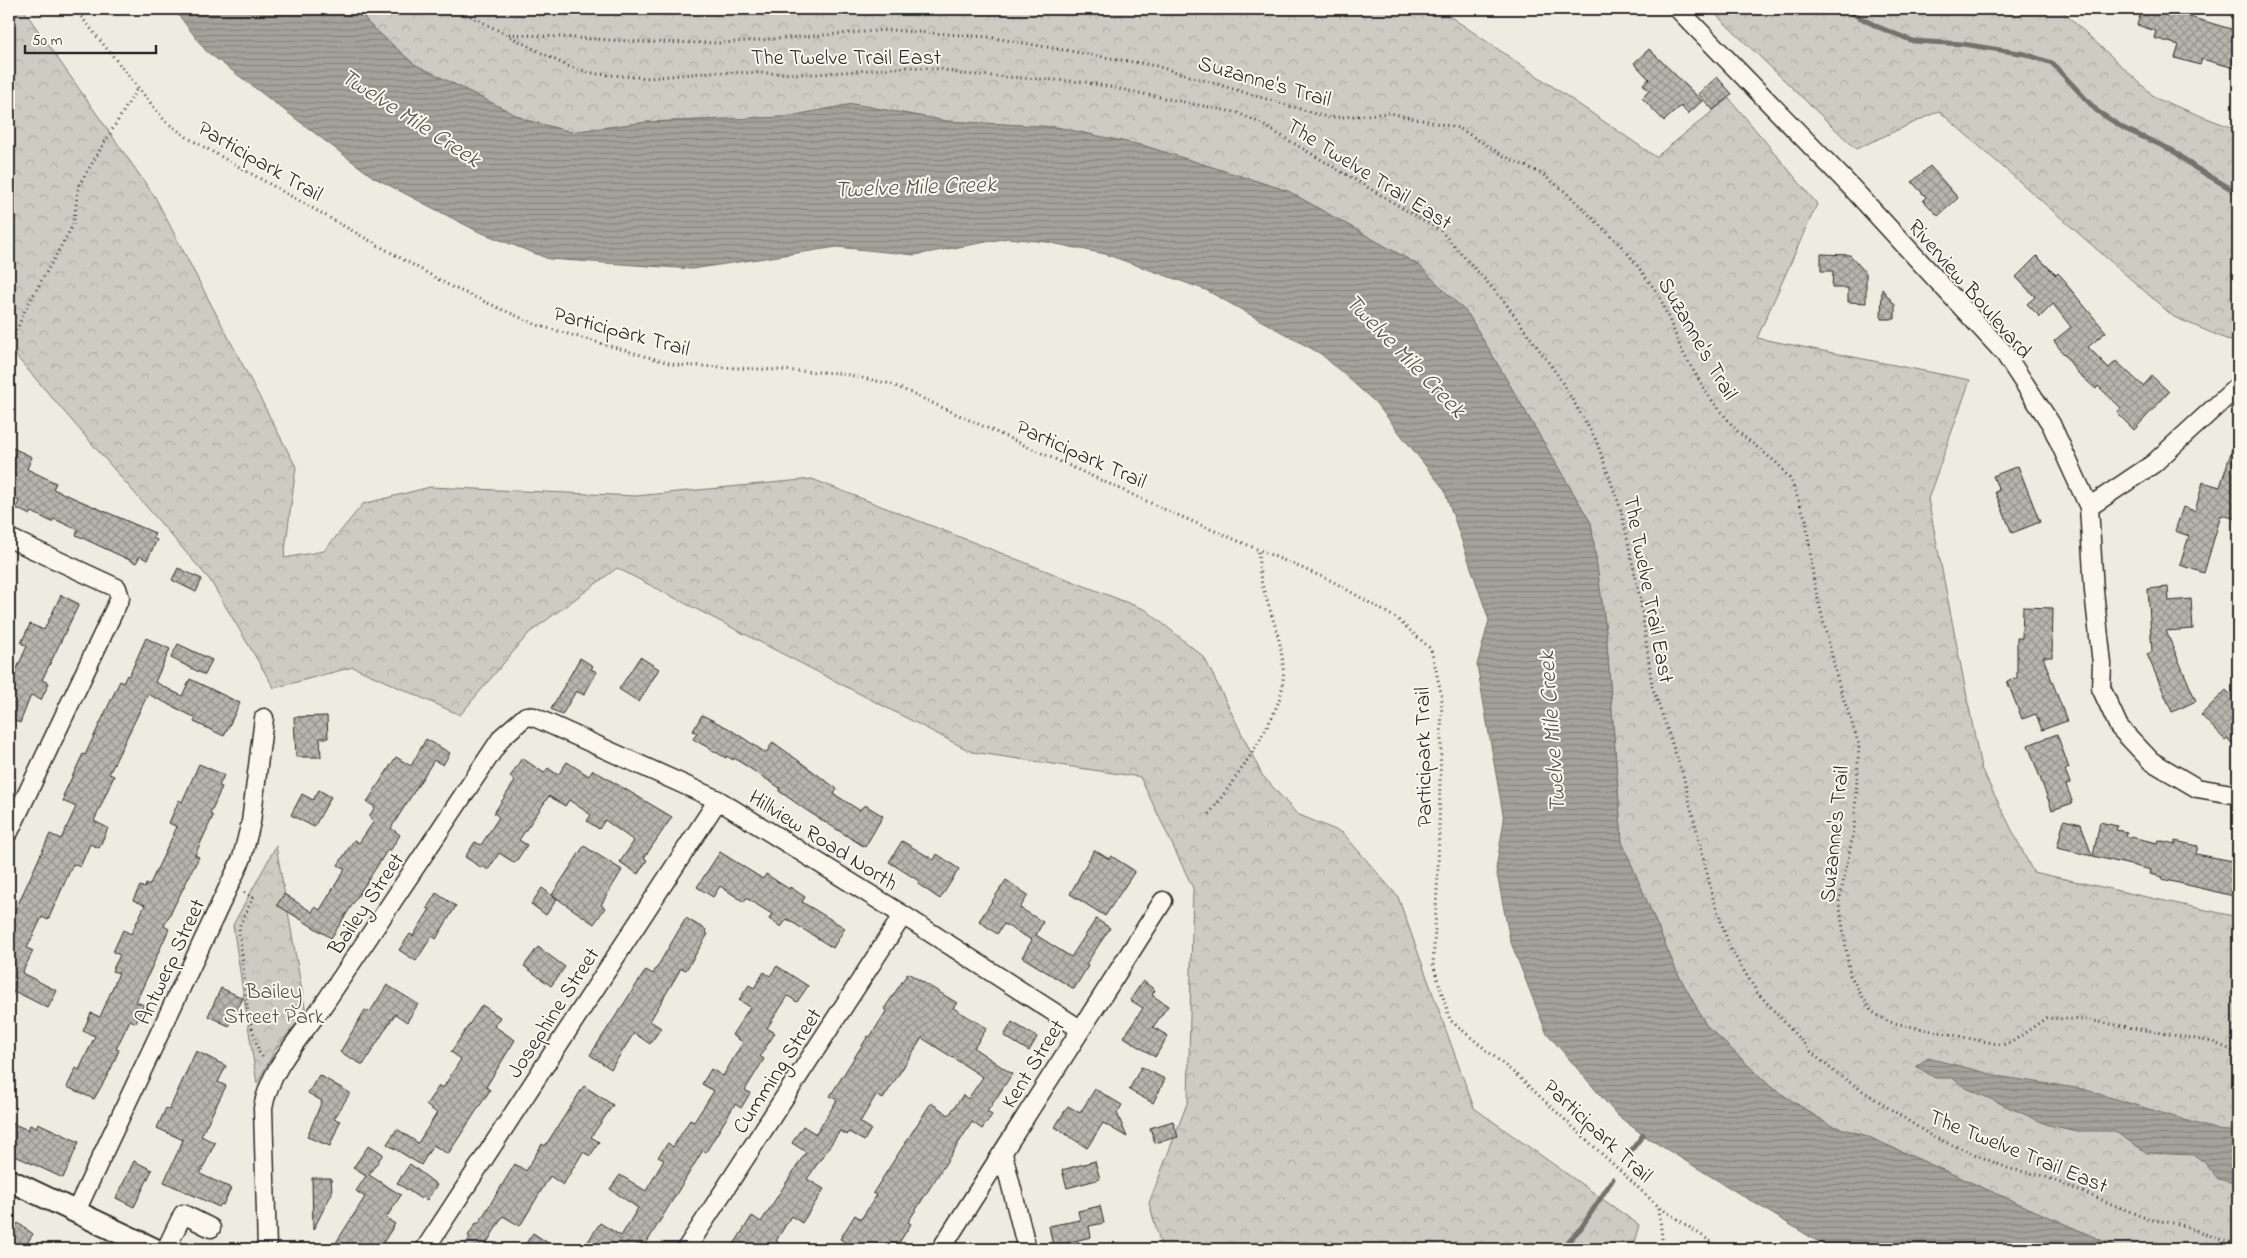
<svg xmlns="http://www.w3.org/2000/svg" width="2247" height="1258" font-family="'Indie Flower',sans-serif">
  <style>
    .forest { fill: url(#forest-crowns); stroke: #7c7b76 }
    .water { fill: url(#water-rules); stroke: #74726e }
    .lines { fill: none; stroke-linecap: round; stroke-linejoin: round }
    .stream { stroke: #74726e; stroke-width: 5 }
    .building { fill: url(#building-cross-hatch); stroke: #2b2b2b }
    .minor-casing { stroke: #2b2b2b; stroke-width: 21 }
    .major-casing { stroke: #2b2b2b; stroke-width: 25 }
    .path { stroke: #2b2b2b; stroke-width: 3; stroke-dasharray: 1 4; stroke-linecap: butt }
    .minor { stroke: #fbf7ec; stroke-width: 18 }
    .major { stroke: #fbf7ec; stroke-width: 21 }
    .labels { text-anchor: middle; stroke-width: 4; stroke-linejoin: round; paint-order: stroke }
    .street-label { font-size: 22px; fill: #2b2b2b; stroke: #fbf7ec }
    .park-label { font-size: 22px; fill: #545351; stroke: #fbf7ec }
    .water-label { font-size: 24px; font-style: italic; fill: #555552; stroke: #fbf7ec }
  </style>
  <defs>
    <pattern id="forest-crowns" width="20" height="18" patternUnits="userSpaceOnUse" patternTransform="scale(1.25)"><rect width="20" height="18" fill="#cecbc2"/><path d="M2 6a3 3 0 1 1 6 0M12 15a3 3 0 1 1 6 0" fill="none" stroke="#b1aea7"/></pattern>
    <pattern id="water-rules" width="6" height="5" patternUnits="userSpaceOnUse" patternTransform="scale(1.25)"><rect width="6" height="5" fill="#a4a29a"/><path d="M0 2.5h6" fill="none" stroke="#86847e"/></pattern>
    <pattern id="building-cross-hatch" width="8" height="8" patternUnits="userSpaceOnUse" patternTransform="scale(1.25)"><rect width="8" height="8" fill="#b8b5ae"/><path d="M0 0l8 8M0 8l8-8" fill="none" stroke="#96938e"/></pattern>
  </defs>
  <rect width="100%" height="100%" fill="#eeebe0"/>
  <filter id="ink" filterUnits="userSpaceOnUse"><feTurbulence type="fractalNoise" baseFrequency=".02" numOctaves="2"/><feDisplacementMap in="SourceGraphic" scale="10" xChannelSelector="R" yChannelSelector="G"/><feConvolveMatrix kernelMatrix="1 2 1 2 8 2 1 2 1" color-interpolation-filters="sRGB"/></filter>
  <g filter="url(#ink)">
    <!-- forest -->
    <path class="forest" d="M9,9h14l132,188 141,270 -12,91 40,-7 39,-47 67,-17 206,9 176,-17 334,131 58,47 58,118 35,39 46,19 55,64 76,211 165,117 -7,24h-470l-13,-46 39,-102 5,-213 -53,-111 -168,-25 -355,-184 -88,65 -69,82 -107,-48 -79,21 -64,-108 -201,-232z
      M360,9h1079l217,148 73,-59 88,106 -60,134 213,42 -42,119 53,269 52,104 205,45v332h-117l-257,-114 -35,-10 -58,-38 -65,-62 -30,-55 -54,-128 -16,-211 -15,-108 -123,-209 -48,-48 -132,-75 -143,-45 -89,-19 -110,-6 -93,-17 -68,13 -138,5 -76,10 -45,-12 -112,-56 -46,-41z
      M1710,9h350l97,90 81,31v214l-64,-27 -235,-206 -83,38z
      M276,846l30,167 -30,35 -19,36 -24,-159z"/>
    <!-- water -->
    <path class="water" d="M174,9h186l8,14 46,41 112,56 45,12 76,-10 138,-5 68,-13 93,17 110,6 89,19 143,45 132,75 48,48 123,209 15,108 16,211 54,128 30,55 65,62 58,38 35,10 257,114h-291l-187,-114 -26,-20 -71,-83 -36,-92 -14,-71 8,-49 -27,-155 12,-45 -45,-131 -69,-87 -54,-48 -115,-64 -101,-36 -58,-12 -39,-4 -93,17 -78,-8 -145,22 -143,-10 -72,-28 -104,-54 -167,-126z
      M1928,1058l75,19 80,12 135,41 20,2v52l-20,-5 -14,-17 -10,-7 -47,-2 -33,-22h-36l-30,-6 -82,-37 -14,-10h-17l-19,-12z"/>
    <g class="lines">
      <!-- stream -->
      <path class="stream" d="M1844,9l34,18 35,14 50,3 62,10 27,9 45,48 28,18 49,22 20,16 44,26
        M1627,1156l16,-21
        M1561,1249l20,-21 32,-49"/>
    </g>
    <!-- building -->
    <path class="building" d="M2142,9h43l-2,6 55,16v38l-36,-10 -2,6 -25,-7 4,-13 -25,-7 2,-7 -19,-6z
      M1649,49l53,52 -14,13 -7,-8 -17,15 -22,-23 7,-7 -6,-7 6,-5 -15,-16z
      M1717,77l15,17 -19,16 -15,-16z
      M1930,166l28,32 -20,18 -15,-16 3,-3 -14,-15z
      M1821,254l29,1 16,18v30l-18,-1v-14h-16l1,-17h-12z
      M2037,256l19,19 2,-2 9,10 -1,1 40,48 -18,15 21,21 7,-7 27,25 9,-10 17,16 -35,38 -17,-17 4,-5 -23,-22 -2,3 -18,-16 -24,-32 17,-14 -18,-23 -13,13 -13,-13 8,-7 -19,-20z
      M1882,289l13,16v14h-14z
      M2234,443l4,1v75l-17,-4 -17,58 -24,-8 9,-29 -14,-5 8,-24 12,4 8,-29 17,5z
      M13,448l19,9 -5,12 29,14 -3,6 102,44 -2,5 4,2 -10,20 -7,-4 -4,7 -60,-28 2,-5 -24,-11 -2,3 -20,-10 -2,3 -14,-7 3,-7 -10,-5v-38z
      M2018,466l22,56 -28,11 -17,-41 4,-2 -6,-14z
      M178,568l24,11 -6,13 -24,-12z
      M2168,587l1,14 22,-2 2,30 -27,2 30,70 -24,11 -25,-58 5,-2 -4,-63z
      M61,595l18,9 -37,76 7,3 -8,17 -10,-5 -11,28 -11,-5v-45l5,2 13,-29 -6,-3 9,-19 14,6z
      M2023,607l30,1 -1,49h-9l24,64 -25,9 -6,-16 -14,5 -15,-38 10,-3v-40h5z
      M146,638l24,11 -15,33 27,14 8,-17 50,24 -16,33 -30,-14 2,-4 -48,-24 -39,80 5,2 -20,45 14,7 -9,20 -9,-4 -10,23 -7,-3 -25,56 -6,-3 -15,31 6,3 -11,22 35,18 -9,17 -34,-17 -5,10v-77l41,-90 11,5 15,-32 -13,-6 2,-4 -2,-1 20,-42 2,1 35,-74 3,2 4,-8 2,1z
      M178,644l34,16 -7,15 -34,-17z
      M640,657l19,12 -20,33 -20,-13z
      M580,658l13,8 -2,3 6,3 -13,23 -8,-4 -14,24 -11,-6z
      M2226,690l12,12v48l-11,-12 -2,2 -24,-25z
      M702,715l26,13 38,25 7,-11 64,47 -3,5 25,16 6,-5 18,11 -18,31 -56,-35 -30,-21 1,-3 -46,-30 -1,2 -6,-4 -1,2 -33,-19 4,-6 -4,-2z
      M327,716l1,22h-8l1,19h-25l-2,-40z
      M2057,734l12,34 -4,2 5,13 -4,2 7,18 -21,7 -24,-65z
      M426,739l24,14 -7,12 -9,-5 -43,68 9,7 -10,16 -2,-2 -57,89 -54,-33 7,-11 28,18 3,-5 5,3 25,-41 -7,-4 16,-25 5,3 15,-22 -5,-4 6,-10 -8,-5 29,-45 15,9z
      M522,758l22,15 4,-5 10,7 9,-13 22,14 4,-6 79,47 -28,41 3,2 -9,14 -18,-12 14,-21 -29,-21 -6,9 -12,-8 4,-6 -22,-15 -4,6 -16,-10 -30,44 8,5 -12,18 -16,-10 -11,17 -5,-4 -1,2 -17,-11 10,-15 6,3 18,-28 -5,-4 21,-32 -5,-4z
      M199,764l25,11 -5,11 3,1 -12,27 3,2 -18,39 4,2 -35,69 5,3 -33,73 8,3 -8,18 -6,-3 -14,29 3,1 -9,21 -16,28 -27,-12 9,-19 3,2 16,-34 -12,-5 8,-18 9,4 19,-44 -7,-2 8,-16 -7,-3 10,-22 8,4 14,-29 -12,-5 7,-14 5,2 1,-4 3,2 28,-59 -8,-4 10,-23 3,2z
      M319,790l12,7 -17,30 -23,-12 11,-21 11,6z
      M2064,820l17,4 11,32 -35,-8z
      M2100,822l17,4 -1,4 11,2 -1,4 32,7v-3l17,4v-3l23,5 -2,8 42,8v35l-76,-18 1,-2 -13,-3 1,-4 -58,-14z
      M902,841l32,19 3,-6 22,15 -19,30 -22,-15 1,-3 -30,-19z
      M584,846l38,24 -21,35 4,3 -11,16 -42,-29z
      M1094,850l15,9 2,-3 24,15 -30,45 -35,-22z
      M720,852l43,27 3,-5 23,15 1,-2 15,10 -3,5 43,26 -12,20 -46,-29 -6,8 -12,-8 3,-5 -26,-16 -2,4 -24,-16 -7,11 -16,-10z
      M1006,880l22,15 -8,13 23,14 -7,13 35,22 25,-38 14,9 -24,36 2,2 -14,23 -52,-32 10,-17 -28,-16 -7,10 -18,-13z
      M542,888l15,11 -11,16 -15,-11z
      M436,893l20,13 -20,33 -4,-3 -16,25 -17,-11 11,-16 3,2 17,-27 -3,-1z
      M686,918l20,12 -1,2 3,2 -22,36 -5,-2 -1,2 -30,51 11,7 -11,16 -16,-11 -23,36 -21,-14 56,-85 7,4z
      M538,947l27,20 -14,19 -27,-20z
      M777,966l31,20 -11,16 -9,-6 -21,32 8,5 -15,23 4,3 -19,31 5,3 -9,15 -6,-4 -29,48 -3,-2 -59,97 -6,-3 -2,3 4,2h-43l-10,-6 13,-20 21,13 17,-28 -28,-19 10,-14 26,16 18,-31 -6,-3 10,-14 5,4 17,-27 4,2 20,-31 -12,-7 9,-15 12,7 20,-34 -11,-7 18,-28 -11,-7 10,-15 5,3 10,-16 6,4z
      M908,973l49,30 -4,5 34,20 -13,20 38,26 -25,38 5,3 -10,14 -10,-7 -64,100 3,2 -16,25h-39l-16,-10 15,-24 6,4 16,-24 -4,-2 58,-90 18,12 14,-20 5,4 15,-22 -61,-39 -39,61 -7,-4 -16,27 11,7 -7,12 -15,-9 -2,3 -7,-4 -33,48 17,10 -22,34 -11,-7 -15,25 13,8h-58l21,-33 9,6 45,-70 -14,-9 11,-17 13,8 21,-34 -7,-4 38,-60 2,1 17,-27 -3,-1z
      M1143,981l12,9 -3,5 16,11 -15,21 15,9 -13,21 -31,-20 19,-29 -13,-8z
      M387,985l31,19 -11,18 -12,-8 -32,51 -23,-13 25,-42 5,2z
      M221,988l22,10 -14,28 -21,-10z
      M482,1005l18,12 -6,9 21,14 -29,47 4,3 -42,64 -15,-9 -12,20 -34,-21 10,-15 21,14 19,-30 -11,-8 13,-19 4,2 18,-29 -10,-7z
      M1012,1022l25,15 -8,14 -25,-15z
      M196,1051l30,15 -8,16 8,4 -25,50 14,7 -15,31 31,14 -8,17 -2,-1 -2,3 -55,-25 19,-42 -26,-12 9,-20 3,2z
      M1141,1067l24,12 -12,24 -24,-13z
      M319,1075l31,18 -16,26 6,2 -10,25 -23,-9 15,-36 -14,-8z
      M584,1086l29,19 -22,32 8,5 -9,14 -7,-4 -20,33 -13,-9 -30,50 -17,-10 -20,33h-20l7,-12 -2,-1 8,-13 2,1 37,-60 11,7 16,-27 3,2z
      M1095,1089l27,16 -5,8 10,24 -24,-14 -16,25 -32,-21 13,-21 12,7z
      M1173,1121l5,16 -23,6 -5,-15z
      M9,1122l19,8 2,-5 6,3 2,-5 41,19 -16,36 -54,-25z
      M369,1145l14,9 -14,21 32,20 -15,23 9,6 -16,25h-47l33,-52 -9,-6 10,-15 -13,-8z
      M134,1161l18,9 -18,37 -18,-9z
      M1095,1161l5,18 -33,9 -5,-18z
      M410,1164l27,21 -10,15 -4,-3 -2,2 -24,-16z
      M312,1178h19l1,15 -19,37z
      M1100,1206l4,17 -15,3 2,11 -38,9 -4,-20 31,-6 -2,-9z
      M18,1223l15,11 -10,15h-14v-12z
      M533,1233l24,16h-35z"/>
    <g class="lines">
      <!-- minor casing -->
      <g class="minor-casing">
        <path id="minor" d="M1678,9l174,179 153,166 46,70 38,83 5,84 8,73 -1,24 18,39 32,34 46,27 41,7
          M2089,507l64,-43 85,-78
          M9,538l108,50 3,10 -111,234
          M1003,1154l24,95
          M76,1211l166,-353 9,-36 13,-104
          M166,1249l17,-35 28,14
          M267,1249l-4,-141c7,-42 42,-75 65,-110 58,-87 116,-174 174,-261l24,-21 8,1 184,83 185,115 177,114
          M425,1249l293,-449
          M686,1249l217,-334
          M941,1249l222,-348"/>
      </g>
      <!-- major casing -->
      <g class="major-casing">
        <path id="major" d="M9,1180l145,69"/>
      </g>
      <!-- path -->
      <path class="path" d="M75,9l90,112 23,17 264,149 85,38 139,40 163,8 52,11 277,127 164,70 64,37 35,31 11,48 -4,175 -5,92 17,56 70,58 139,129 63,42
        M457,9l110,57 30,8 52,4 63,-6 104,2 94,-7 31,2 20,5 124,8 153,31 20,9 183,109 63,70 55,76 37,63 25,70 20,93 11,83 31,89 30,123 17,50 27,44 56,62 24,20 96,63 77,32 31,6 107,44 31,5 49,18 10,1
        M509,34l135,8 78,1 167,-13 100,7 167,29 174,52 59,-5 70,15 45,28 38,18 25,19 60,59 32,43 24,58 27,45 27,33 41,33 13,16 15,40 8,63 25,102 20,60 -5,85 -15,72 11,73 21,36 18,11 113,23 10,-3 34,-24 42,2 125,22 25,11
        M9,349l17,-41 47,-83 6,-40 59,-98
        M1209,814c24,-32 57,-77 70,-114 6,-16 5,-34 2,-50 -4,-23 -13,-44 -19,-66 -3,-11 -3,-23 -4,-34
        M244,892l9,6 -14,29 9,87 11,38 5,7
        M1659,1208l4,41"/>
      <!-- minor -->
      <use href="#minor" class="minor"/>
      <!-- major -->
      <use href="#major" class="major"/>
    </g>
  </g>
  <g class="labels">
    <!-- street labels -->
    <g class="street-label">
      <text x="846" y="64">The Twelve Trail East</text>
      <text transform="translate(1265 80) rotate(16)" y="8">Suzanne's Trail</text>
      <text transform="translate(261 160) rotate(30)" y="8">Participark Trail</text>
      <text transform="translate(1370 173) rotate(32)" y="8">The Twelve Trail East</text>
      <text transform="translate(1971 288) rotate(49)" y="8">Riverview Boulevard</text>
      <text transform="translate(622 330) rotate(15)" y="8">Participark Trail</text>
      <text transform="translate(1699 338) rotate(60)" y="8">Suzanne's Trail</text>
      <text transform="translate(1082 453) rotate(24)" y="8">Participark Trail</text>
      <text transform="translate(1650 589) rotate(79)" y="8">The Twelve Trail East</text>
      <text transform="translate(1422 757) rotate(-91)" y="8">Participark Trail</text>
      <text transform="translate(1833 834) rotate(-84)" y="8">Suzanne's Trail</text>
      <text transform="translate(824 839) rotate(32)" y="8">Hillview Road North</text>
      <text transform="translate(365 903) rotate(-56)" y="8">Bailey Street</text>
      <text transform="translate(169 961) rotate(-65)" y="8">Antwerp Street</text>
      <text transform="translate(552 1012) rotate(-57)" y="8">Josephine Street</text>
      <text transform="translate(1032 1063) rotate(-58)" y="8">Kent Street</text>
      <text transform="translate(776 1070) rotate(-57)" y="8">Cumming Street</text>
      <text transform="translate(1599 1130) rotate(43)" y="8">Participark Trail</text>
      <text transform="translate(2019 1150) rotate(22)" y="8">The Twelve Trail East</text>
    </g>
    <!-- park labels -->
    <g class="park-label">
      <text x="274" y="998">Bailey<tspan x="274" dy="25">Street Park</tspan></text>
    </g>
    <!-- water labels -->
    <g class="water-label">
      <text transform="translate(411 117) rotate(33)" y="8">Twelve Mile Creek</text>
      <text transform="translate(915 186) rotate(-2)" y="8">Twelve Mile Creek</text>
      <text transform="translate(1406 355) rotate(46)" y="8">Twelve Mile Creek</text>
      <text transform="translate(1551 732) rotate(-94)" y="8">Twelve Mile Creek</text>
    </g>
  </g>
  <!-- margin -->
  <rect width="2247" height="1258" fill="none" stroke="#fbf7ec" stroke-width="30"/>
  <rect x="15" y="15" width="2217" height="1228" fill="none" stroke="#2b2b2b" stroke-width="2" filter="url(#ink)"/>
  <!-- scale -->
  <path d="M25 45v8h131v-8" fill="none" stroke="#2b2b2b" stroke-width="2.5"/>
  <text x="32" y="45" font-size="15" fill="#2b2b2b" stroke="#fbf7ec" stroke-width="4" paint-order="stroke">50 m</text>
</svg>
